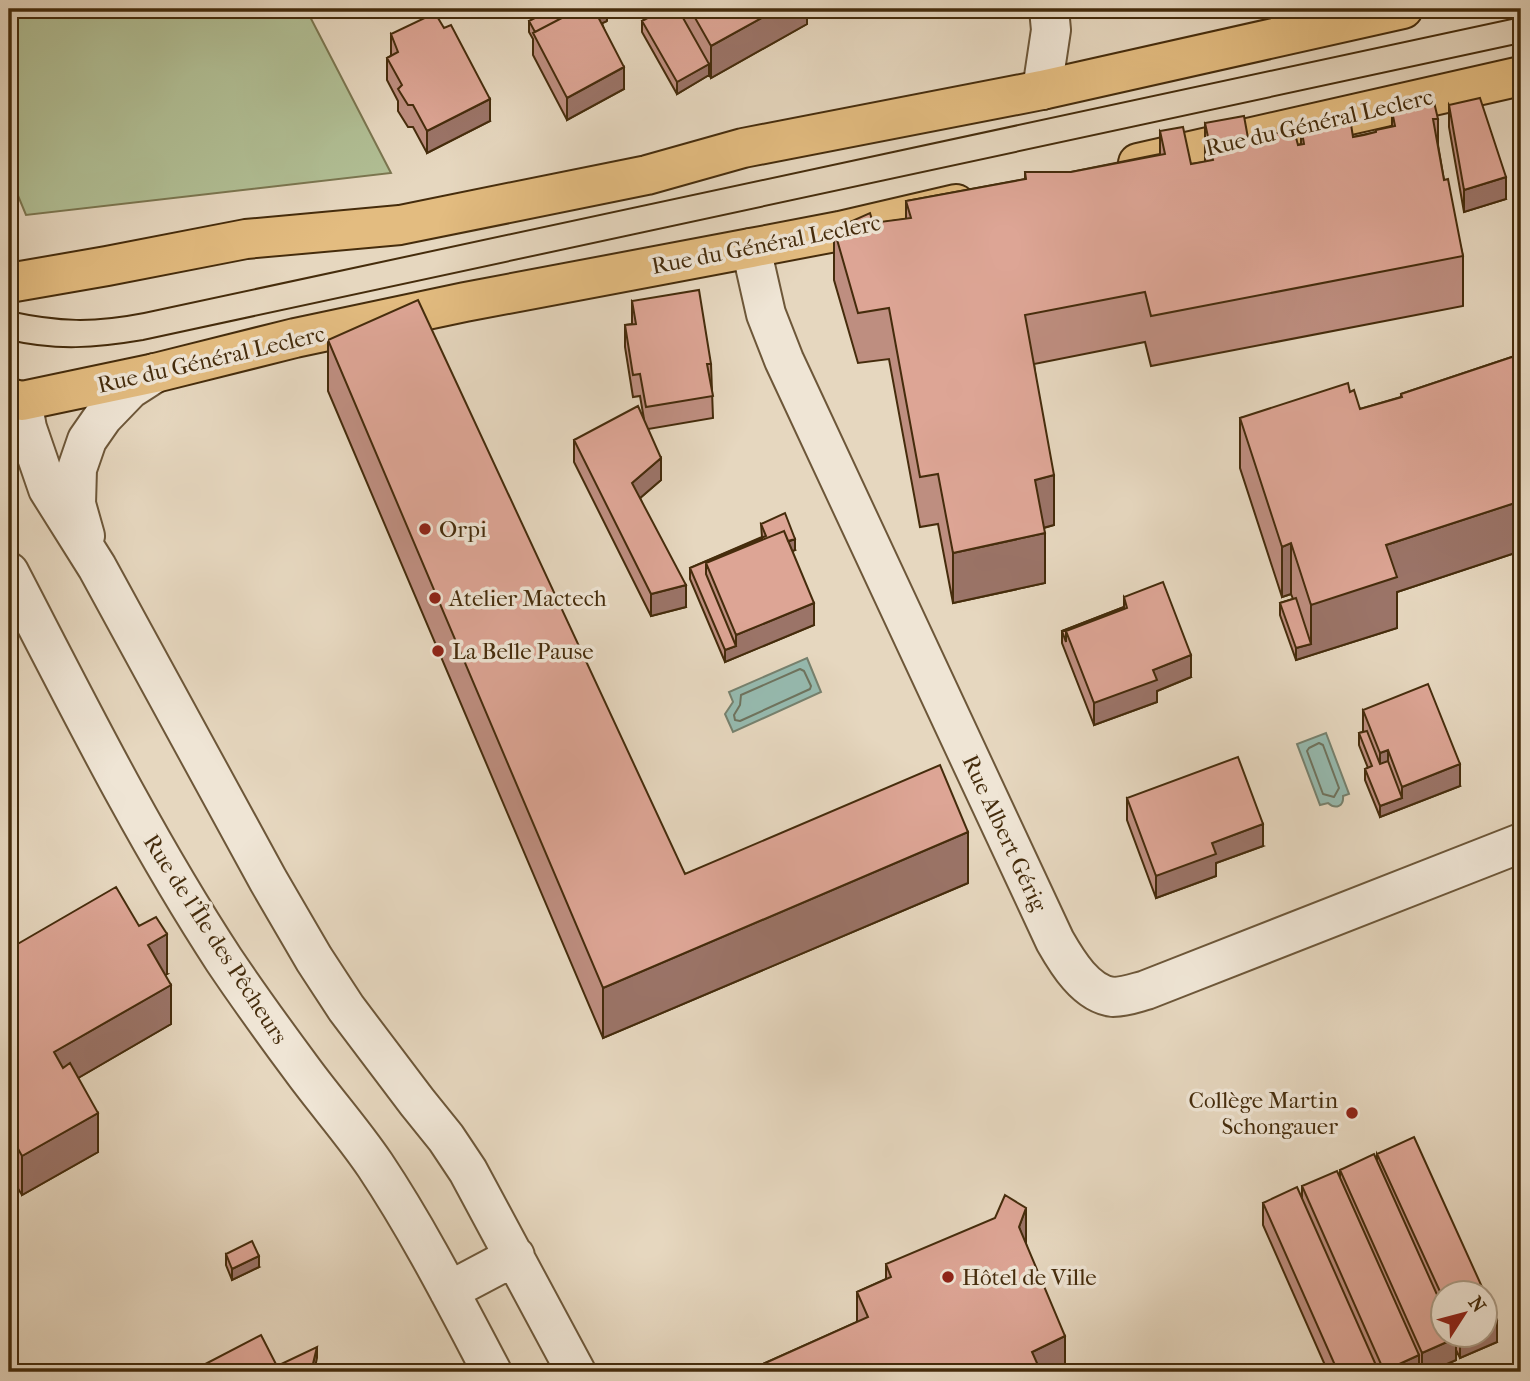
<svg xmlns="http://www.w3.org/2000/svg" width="1530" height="1381" font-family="'IM FELL French Canon',serif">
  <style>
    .green { fill: #b1bf95; stroke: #7b7650; stroke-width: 2 }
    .water { fill: #96baaf; stroke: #76816e; stroke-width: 2 }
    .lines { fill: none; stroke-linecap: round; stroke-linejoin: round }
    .shore { stroke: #6e735e; stroke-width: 2 }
    .minor-casing { stroke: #6d5739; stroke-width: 42 }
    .major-casing { stroke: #452c0c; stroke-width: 42 }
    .minor { stroke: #efe5d5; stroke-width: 38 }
    .major { stroke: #e3bc80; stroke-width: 38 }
    .tram { stroke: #452c0c; stroke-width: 2 }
    .wall { fill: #be8e80; stroke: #452c0c; stroke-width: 2; fill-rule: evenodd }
    .shaded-wall { fill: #9b7468; stroke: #452c0c; stroke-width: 2 }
    .building { fill: #dda595; stroke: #452c0c; stroke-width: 2 }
    .poi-dot { fill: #8f2418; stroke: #efe5d5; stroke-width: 2.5 }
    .labels { text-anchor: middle; stroke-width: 7; stroke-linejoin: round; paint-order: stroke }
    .street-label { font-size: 23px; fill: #452c0c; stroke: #efe5d5 }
    .poi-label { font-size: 23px; fill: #452c0c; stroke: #efe5d5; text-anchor: start }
  </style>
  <rect width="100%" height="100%" fill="#e6d7bf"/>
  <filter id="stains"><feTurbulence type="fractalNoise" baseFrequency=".00286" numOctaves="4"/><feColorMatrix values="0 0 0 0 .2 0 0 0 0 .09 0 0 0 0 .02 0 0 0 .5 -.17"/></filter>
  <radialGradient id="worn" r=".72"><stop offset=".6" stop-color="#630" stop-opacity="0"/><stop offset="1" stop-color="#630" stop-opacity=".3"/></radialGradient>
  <!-- green -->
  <path class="green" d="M9,9h297l85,164 -365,42 -17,-41z"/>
  <!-- water -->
  <path class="water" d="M807,658l14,34 -88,40 -8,-18 8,-12 -4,-10z
    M1326,733l23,61 -6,2c1,10 -7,14 -15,7l-8,2 -23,-61z"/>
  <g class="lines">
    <!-- shore -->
    <path class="shore" d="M800,669l4,2 7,15 -1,3 -70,32 -5,-1 -1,-5 6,-10 1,-10z
      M1319,743l4,2 16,43 -5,9 -11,-3 -16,-43 2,-3z"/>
    <!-- minor casing -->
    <g class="minor-casing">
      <path id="minor" d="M1042,90l9,-60 -2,-21
        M751,248l15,66 18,46 271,581c12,21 31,53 58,56 12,0 22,-4 33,-7l375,-147
        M22,401l5,27 21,61 49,78 171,313 46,79 32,49 71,94 29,36 22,33 108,201
        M85,536l-9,-32 1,-35 10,-29 16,-23 27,-28 25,-16
        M9,572c68,131 134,264 215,388 25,37 51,73 77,108 24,33 51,63 74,97 44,66 80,137 117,207
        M449,1291l66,-35"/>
    </g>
    <!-- major casing -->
    <g class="major-casing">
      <path id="major" d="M1138,163l383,-87
        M9,283l98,-17 139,-27 154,-14 247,-50 96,-27 299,-58 361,-81
        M9,398l13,3 133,-28 140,-35 170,-36 286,-54 89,-17 116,-27"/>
    </g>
    <!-- minor -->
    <use href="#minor" class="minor"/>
    <!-- major -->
    <use href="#major" class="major"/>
    <!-- tram -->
    <path class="tram" d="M9,311c50,11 84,12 135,2l1377,-296
      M9,340c47,11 87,8 134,0l1378,-297"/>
  </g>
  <!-- wall -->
  <path class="wall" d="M647,9h186l-4,4 -22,4v7l-96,54 -2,-3 -32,19 -35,-62v-11l9,-5z
    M529,21h78l-5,2 22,66 -57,31 -34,-65v-16l-4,-7z
    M391,34l99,87 -63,32 -14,-26h-5l-10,-16v-10l-11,-21v-22l4,-2z
    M1449,105l57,94 -42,13 -15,-85z
    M1392,111l46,8v26l6,35 19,76v50l-312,60 -6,-24 -111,22 20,161 -10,3 1,55 -92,20 -15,-79 -18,3 -31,-168 -31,4 -24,-83v-51l72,-10v-18l119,-22v-7h46l89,-18v-23l31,33 14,-2v-39l43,15 50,7 3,-1v-17l52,10 23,-5 16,-6z
    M632,301l79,63 2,54 -65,11 13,51 -21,18 46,109 -35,9 -77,-154v-22l70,-21 -4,-23 -7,1 -8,-50v-22l7,-1z
    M328,340l357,534 283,9 -365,155 -275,-647z
    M1521,354v197l-124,41v36l-101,32 -16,-45v-12l13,-4 -2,-5 -9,3 -42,-129v-50l110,-26 10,17 41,-12v-3z
    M761,524l34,26 -3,1 22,74 -89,37 -35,-83v-11l72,-31z
    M1124,597l67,80 -34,14v11l-63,23 -32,-82v-12l62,-24z
    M1363,710l97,76 -80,31 -15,-37v-11l3,-1 -9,-23v-12l4,-1z
    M1127,798l136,48 -47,17v13l-60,22 -29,-78z
    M9,949l158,25 -2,1 6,49 -93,54 20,74 -76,43 -5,-8z
    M1377,1154l120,188 -37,16 -4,-8v10l-27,12h-9l-1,-4v4h-91l-65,-147v-22l39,-4v-13l38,-7v-9l37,-9zM1443,1293l42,42h-42z
    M1026,1244l39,128h-302v-8l94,-42v-30l29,-13v-15z
    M226,1254l33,13 -27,13 -6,-15z"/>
  <!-- shaded-wall -->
  <path class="shaded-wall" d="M607,9v12l-14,7v-11z
    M656,9h17l-19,12v-11z
    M778,9h29v15l-96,54v-32z
    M709,64v11l-32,19v-12z
    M624,67v22l-57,31v-22z
    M490,99v22l-63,32v-22z
    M1506,177v22l-42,13v-22z
    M661,458v22l-29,25v-22z
    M1054,475v50l-19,5v-50z
    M1521,501v50l-124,41v36l-101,32v-12l15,-4v-39l75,-60z
    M1045,533v50l-92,20v-50z
    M795,539v11l-10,4v-11z
    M1291,543v51l-9,3v-50z
    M686,585v22l-35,9v-22z
    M814,603v22l-89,37v-12l11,-4v-11z
    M1191,655v22l-34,14v11l-63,23v-22l59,-33z
    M1388,750v22l-8,3v-22z
    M1460,764v22l-80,31v-11l22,-8v-11z
    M1263,824v22l-47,17v13l-60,22v-22l56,-33z
    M968,832v51l-365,155v-50z
    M167,934v40l-19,11v-40z
    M171,985v39l-117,68v-40z
    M98,1113v39l-76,43v-39z
    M17,1147v40l-8,4v-39z
    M1026,1208v40l-7,-21z
    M259,1256v11l-27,13v-11z
    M1497,1320v22l-37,16v-22l25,-1v-10z
    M1065,1336v36h-33v-20z
    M1456,1338v22l-27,12h-7v-19z
    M317,1347v11l-3,14h-3z
    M1419,1355v17h-35v-1z"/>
  <!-- building -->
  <path class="building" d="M552,9h27l-44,23 -6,-11z
    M579,9h15l30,58 -57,31 -34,-65z
    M594,9h13l-10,5z
    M664,9h14l31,55 -32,18 -35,-61z
    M690,9h88l-67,37z
    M435,13l9,15 7,-3 39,74 -63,32 -14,-26h-5l-10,-16 4,-4 -15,-27 11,-6 -7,-18z
    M1480,98l26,79 -42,13 -15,-85z
    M1434,102l4,17h-5l11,61 4,-1 15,77 -312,60 -6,-24 -120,23 29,160 -19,5 10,53 -92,20 -15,-79 -18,3 -31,-169 -31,5 -24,-84 36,-16 3,10 38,-5 -5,-17 120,-22 -1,-7h46l94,-18 -5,-23 23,-4 8,37 22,-4 -8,-37 39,-7 4,22 46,-8 4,15 6,-1 -3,-17 49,-9 3,19 11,-2 12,-3v-2l19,-4 -3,-15z
    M699,290l12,74h-4l6,32 -67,11 -6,-33 -7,1 -8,-50 11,-1 -4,-23z
    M418,300l267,574 255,-109 28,67 -365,156 -275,-648z
    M1521,354v147l-135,44 11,32 -86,28 -20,-62 -9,4 -42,-129 108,-35 2,9 4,-2 6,19 42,-12 -1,-3z
    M638,406l23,52 -29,25 54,102 -35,9 -77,-154z
    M785,513l10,26 -7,2 -4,-10 -78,32v11l30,72 -11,4 -35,-82 76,-32 -5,-12z
    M784,531l30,72 -78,32 -30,-72z
    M1163,582l28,73 -38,15 4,10 -63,23 -28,-72 61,-23 -3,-11z
    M1296,598l15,46 -15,4 -16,-45z
    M1124,607v2l-58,22v11l-4,-11z
    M1428,684l32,80 -58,23 -14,-37 -8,3 -17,-43z
    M1367,731l13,33 8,-3 14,37 -22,8 -15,-37 7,-3 -13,-33z
    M1238,757l25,67 -51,19 4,11 -60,22 -29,-78z
    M116,887l23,39 17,-9 11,17 -19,11 23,40 -117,67 9,16 7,-5 28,50 -76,43 -5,-9 -8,5v-203z
    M1414,1137l83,183 -12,5v-32h-42v5l-66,-144z
    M1374,1154l69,154v27h12l1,3 -34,15 -82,-183z
    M1337,1171l82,184 -35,16 -82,-185z
    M1297,1187l82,185h-41l-75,-169z
    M1005,1195l21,13 -7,19 46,109 -33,16 9,20h-274l-4,-8 105,-47 -11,-25 34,-15 -5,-13 109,-46z
    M252,1241l7,15 -27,13 -6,-15z
    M261,1335l19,37h-90z
    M317,1347l-6,25h-31l-3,-6z"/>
  <!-- markers -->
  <g class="poi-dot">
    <circle cx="425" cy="529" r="7"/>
    <circle cx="435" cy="598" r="7"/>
    <circle cx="438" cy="651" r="7"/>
    <circle cx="1352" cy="1113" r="7"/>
    <circle cx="948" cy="1277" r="7"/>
  </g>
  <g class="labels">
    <!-- street labels -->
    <g class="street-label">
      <text transform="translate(1319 122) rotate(-13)" y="8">Rue du Général Leclerc</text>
      <text transform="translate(766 244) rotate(-11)" y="8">Rue du Général Leclerc</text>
      <text transform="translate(211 359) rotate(-13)" y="8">Rue du Général Leclerc</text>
      <text transform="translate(1005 833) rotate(65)" y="8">Rue Albert Gérig</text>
      <text transform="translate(216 939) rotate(57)" y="8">Rue de l'Île des Pêcheurs</text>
    </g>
    <!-- poi labels -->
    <g class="poi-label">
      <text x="439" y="537">Orpi</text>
      <text x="449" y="606">Atelier Mactech</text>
      <text x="452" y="659">La Belle Pause</text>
      <text x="1338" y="1108" text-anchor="end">Collège Martin<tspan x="1338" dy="26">Schongauer</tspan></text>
      <text x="962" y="1285">Hôtel de Ville</text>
    </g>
  </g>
  <!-- margin -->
  <rect width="1530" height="1381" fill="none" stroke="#e6d7bf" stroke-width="35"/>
  <rect x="10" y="10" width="1509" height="1360" fill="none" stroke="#452c0c" stroke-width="3.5"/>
  <rect x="18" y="18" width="1495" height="1346" fill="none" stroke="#452c0c" stroke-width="2"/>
  <!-- north arrow -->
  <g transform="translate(1464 1314) rotate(54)"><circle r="33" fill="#efe5d5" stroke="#ab9b85" stroke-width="2"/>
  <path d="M0-5L12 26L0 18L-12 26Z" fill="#8f2418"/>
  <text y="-10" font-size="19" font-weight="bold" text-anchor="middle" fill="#452c0c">N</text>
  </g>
  <rect width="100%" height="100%" filter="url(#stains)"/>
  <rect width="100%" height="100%" fill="url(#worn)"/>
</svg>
